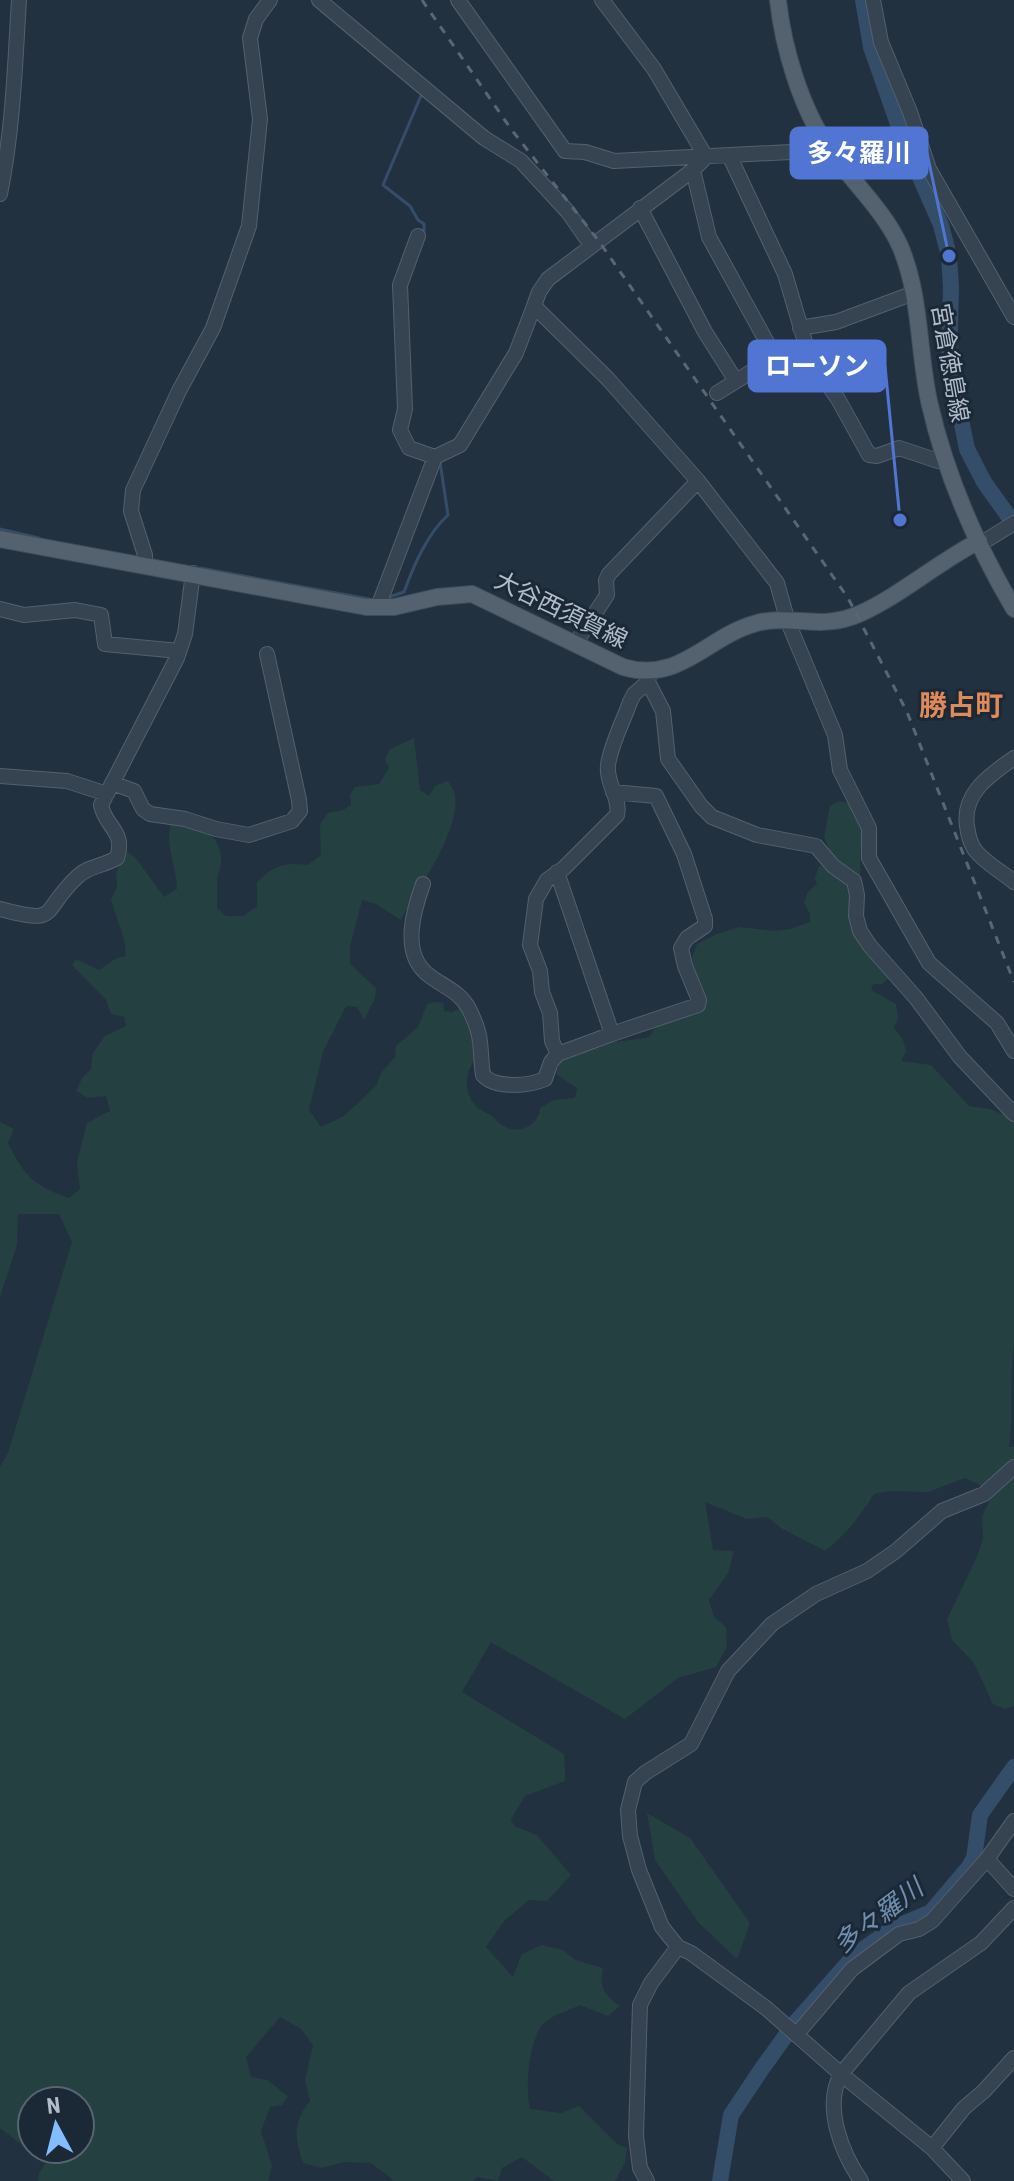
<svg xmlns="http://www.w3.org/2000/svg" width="1014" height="2181" font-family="'Roboto Condensed','Noto Sans JP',sans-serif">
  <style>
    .green { fill: #244041; fill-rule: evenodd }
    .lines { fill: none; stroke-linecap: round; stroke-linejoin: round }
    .stream { stroke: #344e69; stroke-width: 3 }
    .river { stroke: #344e69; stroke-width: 16 }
    .minor-casing { stroke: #54606e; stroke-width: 16 }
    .major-casing { stroke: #3f4c59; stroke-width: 18 }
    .minor { stroke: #364350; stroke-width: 14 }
    .major { stroke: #546270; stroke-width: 16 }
    .rail { stroke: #586777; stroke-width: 3; stroke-dasharray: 8 8; stroke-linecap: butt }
    .labels { text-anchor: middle; stroke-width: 6; stroke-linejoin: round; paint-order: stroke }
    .street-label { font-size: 24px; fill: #b2bdcb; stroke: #1b2835 }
    .water-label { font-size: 26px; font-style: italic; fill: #7090b1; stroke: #1b2835 }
    .quarter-label { font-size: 28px; font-weight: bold; fill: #df8a59; stroke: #1b2835 }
    .leader { fill: none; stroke: #5175d3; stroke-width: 3 }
    .callout-dot { fill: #5175d3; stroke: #1b2835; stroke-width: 3 }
    .callout { fill: #5175d3; stroke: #5175d3; stroke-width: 3 }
    .callout-label { font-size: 26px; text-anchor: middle; font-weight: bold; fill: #fff }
  </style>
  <rect width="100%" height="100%" fill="#223140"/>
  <!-- green -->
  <path class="green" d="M414,738l6,52 9,6 6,-10 12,-5c31,27 -31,110 -46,139l-25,-16 -14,-4 -12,47v17l26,24 -1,10 -11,22 -7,-13 -11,-1 -23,46 -14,58 12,17 23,-11 32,-30 5,-13 14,-16 1,-11 22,-19 9,-23 8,-2 8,1 1,8 8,1 10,-4 10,27 3,24c-10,15 -12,32 1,47 4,5 11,6 16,10 4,3 6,7 10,9 15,11 37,1 38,-17l13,-8 22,-2 2,-10 -21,-14c2,-4 2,-9 5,-12 14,-20 66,-20 88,-25l10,-15 36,-12 -3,-53 5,-13 20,-10 23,-7 34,4 17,-2 19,-7v-8l-6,-11 3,-10 10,-9 -2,-6 4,-12 9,-2 5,-6 -9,-21 6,-31 9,-5 10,2 12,23 4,19 -4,3 -1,28 -5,17 11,49v10l23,26 -7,6h-9l-2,6 25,14 2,14 -4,10 9,12 3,11 -5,10 30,4 38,41 21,3 24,10v224c-5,35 0,70 -5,104h5v259l-9,3 -12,-5 -19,-41 -22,-23 -5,-21 28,-58 8,-22 -1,-22 10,-22 -10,-9 -17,-8 -37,14 -39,-1 -15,3c-14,22 -29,42 -49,57l-44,-23 -14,-11 -20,2 -42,-17 8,48 21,1 -6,22 -19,27 5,17 12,10 1,19 -11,21 -38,11 -53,41 -134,-77 -29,50 102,62 1,27 -40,15 -14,23 3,7 23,9 34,40 -24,26 -18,-1 -25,21 -18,26 27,30 9,-23 20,-9 21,5 12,10 28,8c-4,20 1,26 17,38l-12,10 -28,-11c-10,5 -27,10 -35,17 -17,17 -20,65 -15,87l31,4 18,-7 38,38 10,4 -2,14 -10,19h-61l-32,-24 -20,11 -4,13 -22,-4 -3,4h-78l-24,-18 -27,-1 -22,6 -19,-5c-8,-24 -11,-40 7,-62l-5,-21 8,-35 -13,-17 -20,-11 -34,40 5,20 16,3 21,16 -6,9 -12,2 -9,24 11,35 -4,15h-230l1,-7 9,-15 -22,-11 -26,-20v-661l8,-14 64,-211 -13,-28h-41l-1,31 -17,52v-175l14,7 -6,14c16,33 26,43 61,55l11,-9 -3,-27 10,-39 23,-12 -4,-15 -18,2 -12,-7 6,-13 9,-9 2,-16 12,-17 21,-10 -2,-9 -13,-3 -5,-14 -34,-35 4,-6 23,11 16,-11 11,-3 -2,-17 -13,-39 6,-13 -1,-14 10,-22 9,6 29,40 13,-8c0,-23 -13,-45 -6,-66 25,4 51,7 50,39 0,6 -4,12 -4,19 0,9 0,18 0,27l9,8h18l13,-10v-24c17,-17 28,-20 51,-17l13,-10 -1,-31 8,-11 15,-3 8,-5 -1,-10 5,-8 24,-3 10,-16 -4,-9 5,-10zM32,2101h48v48h-48z
    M647,1813l43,25 60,85 -13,36 -39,-37 -43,-62z"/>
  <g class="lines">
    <!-- stream -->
    <path class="stream" d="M423,91l-40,94 27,21 8,14 6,4v12
      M0,529l39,9
      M200,568l169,31
      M389,597l15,-5c10,-27 23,-58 44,-77l-8,-53"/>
    <!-- river -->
    <path class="river" d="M863,0l8,47 33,94 37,84 8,31 2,32 -2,73 18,88 17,33 30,42
      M720,2181l11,-66 30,-45 33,-46 61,-69 38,-27 38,-16 38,-45 5,-9 6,-43 34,-48"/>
    <!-- minor casing -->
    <g class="minor-casing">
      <path id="minor" d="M319,0l165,138 37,23 47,51 23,33
        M458,0l107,151 20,1 29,9 216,-11
        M602,0l52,69 52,88 -13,13 -145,109 -9,13 -5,14 74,73 90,102 79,102 11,39 47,113 5,35 29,58v30l60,105 68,60 17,28
        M873,0l8,42 29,70 19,57 85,148
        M730,157l55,117 25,85 28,40 31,56 8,1 22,-8 39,13 8,-1
        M693,170l16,67 66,120
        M0,194c13,-64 15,-129 19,-194
        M640,208l65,124 31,49
        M418,236l-18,49 5,124 -5,21 9,18 26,9 25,-12 56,-92 18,-47
        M800,328l36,-6 78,-29
        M717,393l58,-36 32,-12
        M979,541h6l29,-18
        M145,565v-10l-14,-44 2,-21 46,-99 34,-63 36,-102 11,-107 -10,-81 6,-19 14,-19
        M382,608l-1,-9 54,-142
        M0,609l24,6 51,-5 26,5 4,29 74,7
        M575,644l32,-49 -1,-15 3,-6 89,-93
        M649,676l-1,6 15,29 5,48 33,47 11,11 45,18 59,11 17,20 21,15 3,14 -1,21 4,15 10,15 46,52 44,59 54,57
        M1014,758c-24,17 -52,35 -47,68 1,8 3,17 8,24 9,12 27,22 39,32
        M0,776l67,5 40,13
        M112,783l22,8 9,18 7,5 35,5 31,10 33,6 43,-14 8,-10 -1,-11 -32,-146
        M557,872l55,162 86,-29 1,-5 -14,-34 -4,-18 6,-10 18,-12v-7l-21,-65 -28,-58 -43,-4
        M423,884c-9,25 -22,67 3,89 15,13 33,17 43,36 15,29 10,38 14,66 12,14 46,11 62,4l6,-17 7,-8 -6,-13 -2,-28 -8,-21 -2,-21 -10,-26 6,-46 11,-19 17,-12 53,-53c4,-16 -11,-31 -9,-50 3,-21 15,-43 22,-63l4,-8 14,-12
        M0,909c61,16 39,4 77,-32 11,-11 26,-11 40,-19 9,-27 -12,-31 -16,-53l76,-147 8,-24 8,-61
        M558,1054l54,-20
        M987,1859l27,30
        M796,2035l56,-66 47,-35 20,-5 13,-8 55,-62 27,-38
        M932,2148l32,-40 20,-17 30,-33
        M647,2181l-7,-13 -4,-32 4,-131 11,-22 27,-36
        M861,2181c-19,-28 -38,-74 -20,-107l68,-81 72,-50 33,-35
        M963,2181l-31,-33 -91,-74 -75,-66 -75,-55 -13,-6 -16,-20 -23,-57 -9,-34 -2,-26 7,-28 10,-9 46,-29 37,-73 44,-47 44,-30 51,-23 29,-20 46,-40 42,-17 30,-27"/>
    </g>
    <!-- major casing -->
    <g class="major-casing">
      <path id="major" d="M778,0c5,47 23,109 51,148 22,33 55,62 71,98 21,49 18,104 29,155 16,72 48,145 85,208
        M0,539l366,68h28l43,-10 35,-3 151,73c57,17 84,-31 134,-44 33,-9 64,8 102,-9 41,-18 79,-52 120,-73"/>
    </g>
    <!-- minor -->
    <use href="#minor" class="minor"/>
    <!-- major -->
    <use href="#major" class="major"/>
    <!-- rail -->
    <path class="rail" d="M422,0l89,129 87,111 250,358 59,114 107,270"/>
  </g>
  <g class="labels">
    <!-- street labels -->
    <g class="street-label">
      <text transform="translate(950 363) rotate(80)" y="8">宮倉徳島線</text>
      <text transform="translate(561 610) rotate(26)" y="8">大谷西須賀線</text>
    </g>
    <!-- water labels -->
    <g class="water-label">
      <text transform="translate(878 1916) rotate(-37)" y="9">多々羅川</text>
    </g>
    <!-- quarter labels -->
    <g class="quarter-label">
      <text x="961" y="715">勝占町</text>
    </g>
  </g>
  <!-- callouts -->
  <path class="leader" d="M949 256L927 153M900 520L885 366"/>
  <g class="callout-dot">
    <circle cx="949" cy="256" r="8"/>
    <circle cx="900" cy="520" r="8"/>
  </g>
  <g class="callout">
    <rect x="791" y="128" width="136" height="50" rx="8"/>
    <rect x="749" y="341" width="136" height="50" rx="8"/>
  </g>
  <g class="callout-label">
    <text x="859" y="162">多々羅川</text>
    <text x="817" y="375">ローソン</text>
  </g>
  <!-- north arrow -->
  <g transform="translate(56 2125) rotate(353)"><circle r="38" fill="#1b2835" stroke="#576471" stroke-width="2"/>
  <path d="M0-6L14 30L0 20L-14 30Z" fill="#83bcff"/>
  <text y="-12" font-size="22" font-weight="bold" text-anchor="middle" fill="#b2bdcb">N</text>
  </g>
</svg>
